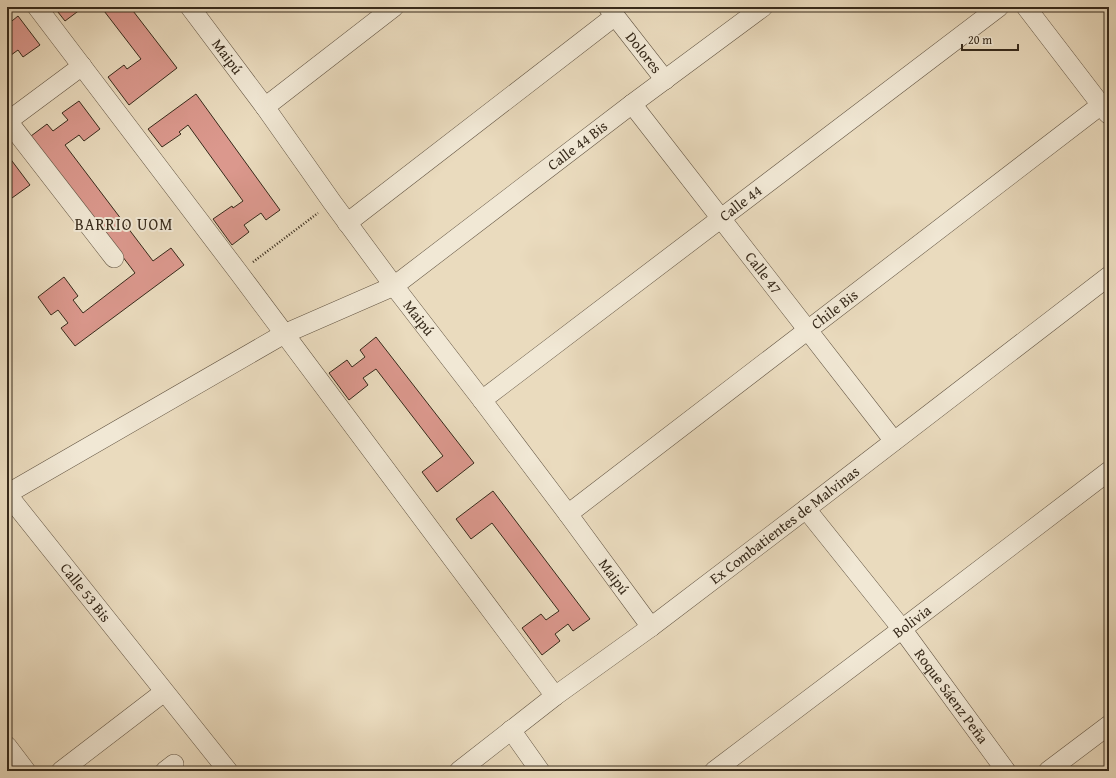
<svg xmlns="http://www.w3.org/2000/svg" width="1116" height="778" font-family="'Gentium Book Plus',serif">
  <style>
    .building { fill: #db988d; stroke: #372a1b }
    .lines { fill: none; stroke-linecap: round; stroke-linejoin: round }
    .minor-casing { stroke: #645644; stroke-width: 20 }
    .path { stroke: #372a1b; stroke-width: 2.5; stroke-dasharray: 1 2; stroke-linecap: butt }
    .minor { stroke: #f1e8d5; stroke-width: 19 }
    .labels { text-anchor: middle; stroke-width: 4; stroke-linejoin: round; paint-order: stroke }
    .street-label { font-size: 15px; fill: #372a1b; stroke: #f1e8d5 }
    .neighbourhood-label { font-size: 16px; letter-spacing: 1px; fill: #372a1b; stroke: #f1e8d5 }
  </style>
  <rect width="100%" height="100%" fill="#eadbbe"/>
  <filter id="stains"><feTurbulence type="fractalNoise" baseFrequency=".005" numOctaves="4"/><feColorMatrix values="0 0 0 0 .2 0 0 0 0 .09 0 0 0 0 .02 0 0 0 .5 -.17"/></filter>
  <radialGradient id="worn" r=".72"><stop offset=".6" stop-color="#630" stop-opacity="0"/><stop offset="1" stop-color="#630" stop-opacity=".3"/></radialGradient>
  <!-- building -->
  <path class="building" d="M54,7h26l1,2 -16,12z
    M101,7h29l47,61 -48,37 -21,-28 16,-12 3,4 14,-10z
    M18,16l22,29 -17,12 -5,-7 -11,8v-33z
    M196,94l84,116 -14,10 -5,-7 -17,12 5,7 -17,13 -19,-26 19,-13 1,2 10,-7 -55,-76 -9,7 2,2 -19,13 -14,-18z
    M79,101l21,28 -16,12 -5,-6 -14,10 88,116 18,-13 13,17 -109,81 -14,-18 7,-5 -10,-13 -7,5 -13,-18 26,-20 14,19 -5,4 10,13 52,-40 -104,-137 16,-12 6,7 15,-11 -6,-7z
    M9,157l21,28 -18,13 -5,-8v-31z
    M376,337l98,126 -37,29 -15,-20 21,-16 -67,-87 -13,9 5,7 -19,15 -20,-27 18,-13 5,7 13,-10 -5,-7z
    M493,491l97,128 -17,12 -5,-7 -13,10 5,7 -18,14 -20,-27 19,-14 5,6 13,-9 -67,-88 -21,16 -15,-20z"/>
  <g class="lines">
    <!-- minor casing -->
    <g class="minor-casing">
      <g id="minor">
        <path d="M37,7l202,266 316,423"/>
        <path id="s1" d="M190,7l75,100 67,95 62,84 88,114 86,114 83,113"/>
        <path id="s2" d="M608,7l57,73"/>
        <path d="M1026,7l82,107"/>
        <path id="s3" d="M632,104l262,337"/>
        <path d="M265,107l129,-100"/>
        <path d="M7,120l107,138"/>
        <path d="M8,121l74,-55"/>
        <path d="M347,223l268,-207"/>
        <path id="s4" d="M482,400l517,-393"/>
        <path id="s5" d="M7,494l277,-160 110,-48 238,-182 131,-97"/>
        <path id="s6" d="M7,494l221,277"/>
        <path id="s7" d="M806,509l96,120 104,142"/>
        <path id="s8" d="M568,514l533,-409"/>
        <path d="M511,730l29,41"/>
        <path d="M7,746l19,25"/>
        <path d="M61,771l103,-79"/>
        <path d="M165,771l9,-7"/>
        <path id="s9" d="M459,771l96,-75 96,-69 155,-118 303,-233"/>
        <path id="s10" d="M714,771l188,-142 207,-158"/>
        <path d="M1048,771l61,-46"/>
      </g>
    </g>
    <!-- path -->
    <path class="path" d="M253,262l65,-49"/>
    <!-- minor -->
    <use href="#minor" class="minor"/>
  </g>
  <g class="labels">
    <!-- street labels -->
    <g class="street-label">
      <text dy="5" stroke="none"><textPath href="#s2" startOffset="58">Dolores</textPath></text>
      <text dy="5" stroke="none"><textPath href="#s1" startOffset="62">Maipú</textPath></text>
      <text dy="5" stroke="none"><textPath href="#s5" startOffset="671">Calle 44 Bis</textPath></text>
      <text dy="5" stroke="none"><textPath href="#s4" startOffset="325">Calle 44</textPath></text>
      <text dy="5" stroke="none"><textPath href="#s3" startOffset="214">Calle 47</textPath></text>
      <text dy="5" stroke="none"><textPath href="#s8" startOffset="336">Chile Bis</textPath></text>
      <text dy="5" stroke="none"><textPath href="#s1" startOffset="386">Maipú</textPath></text>
      <text dy="5" stroke="none"><textPath href="#s9" startOffset="408">Ex Combatientes de Malvinas</textPath></text>
      <text dy="5" stroke="none"><textPath href="#s1" startOffset="710">Maipú</textPath></text>
      <text dy="5" stroke="none"><textPath href="#s6" startOffset="126">Calle 53 Bis</textPath></text>
      <text dy="5" stroke="none"><textPath href="#s10" startOffset="248">Bolivia</textPath></text>
      <text dy="5" stroke="none"><textPath href="#s7" startOffset="237">Roque Sáenz Peña</textPath></text>
    </g>
    <!-- neighbourhood labels -->
    <g class="neighbourhood-label">
      <text x="124" y="230">BARRIO UOM</text>
    </g>
  </g>
  <!-- margin -->
  <rect width="1116" height="778" fill="none" stroke="#eadbbe" stroke-width="24"/>
  <rect x="8" y="8" width="1100" height="762" fill="none" stroke="#372a1b" stroke-width="2"/>
  <rect x="12" y="12" width="1092" height="754" fill="none" stroke="#372a1b"/>
  <!-- scale -->
  <path d="M962 44v6h56v-6" fill="none" stroke="#372a1b" stroke-width="2"/>
  <text x="968" y="44" font-size="12" fill="#372a1b" stroke="#f1e8d5" stroke-width="3" paint-order="stroke">20 m</text>
  <rect width="100%" height="100%" filter="url(#stains)"/>
  <rect width="100%" height="100%" fill="url(#worn)"/>
</svg>
